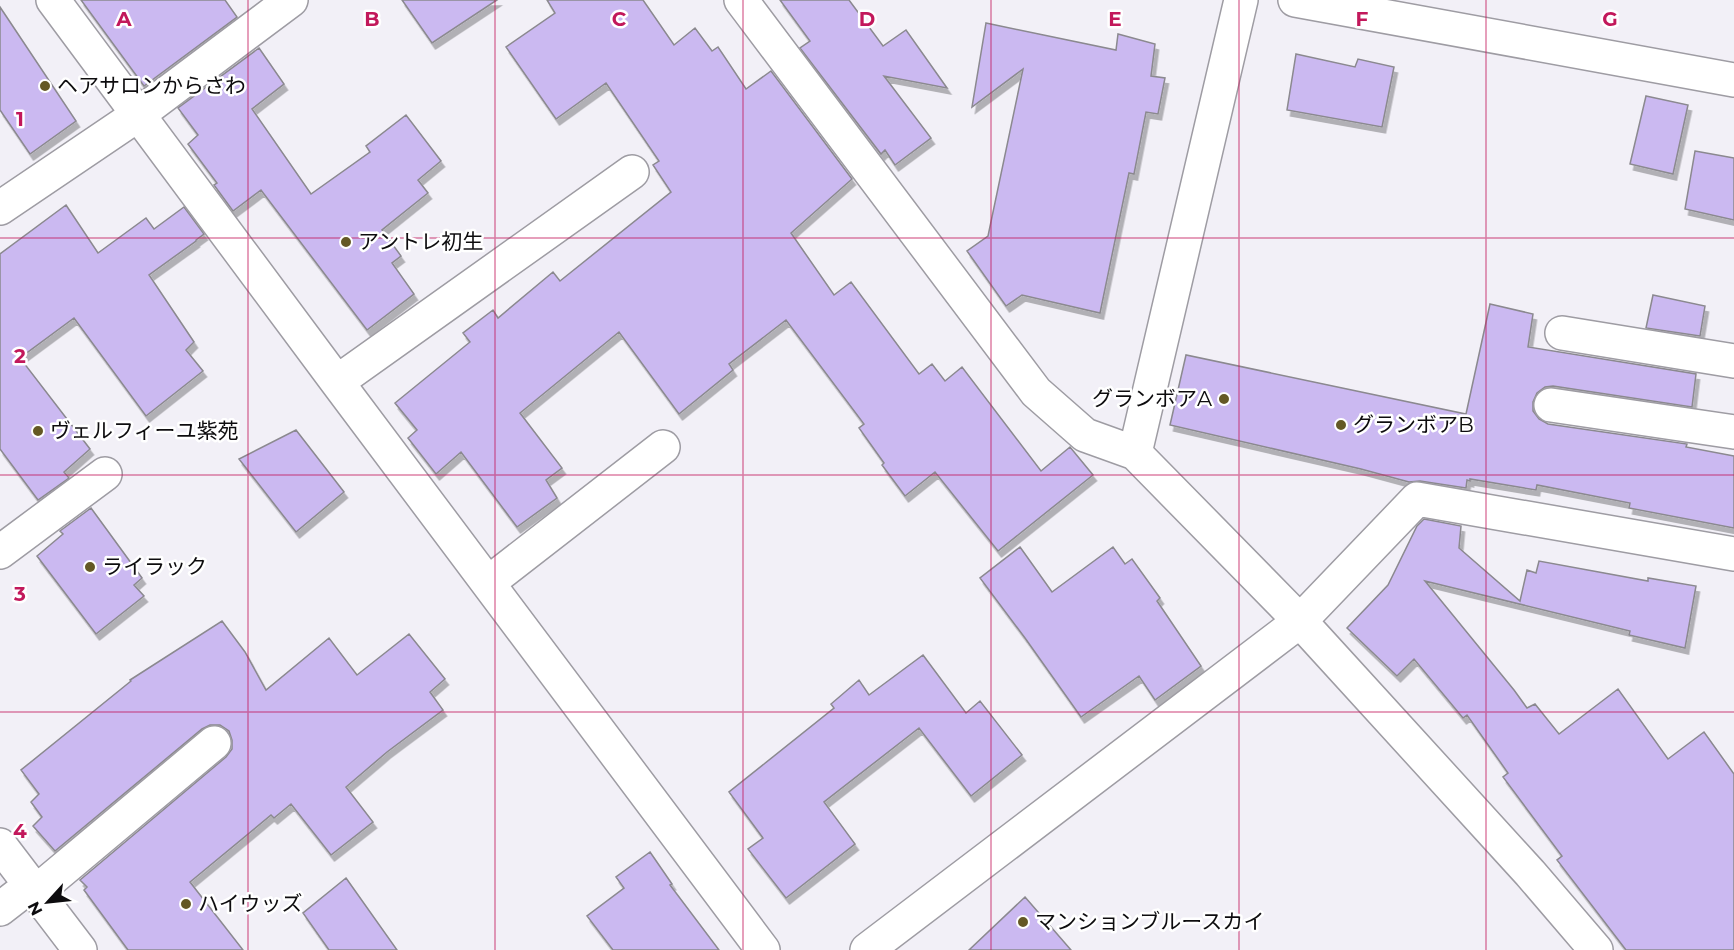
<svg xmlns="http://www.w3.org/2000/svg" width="1734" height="950" font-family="Montserrat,'Noto Sans JP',sans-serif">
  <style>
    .building { fill: #cbb9f1; stroke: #8b898f; stroke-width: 1.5; filter: url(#shadow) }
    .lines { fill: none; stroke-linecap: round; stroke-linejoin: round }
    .minor-casing { stroke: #9e9ca3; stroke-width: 36 }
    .minor { stroke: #fff; stroke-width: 33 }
    .grid { fill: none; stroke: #c2185b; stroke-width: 1.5; stroke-opacity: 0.55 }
    .poi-dot { fill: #645825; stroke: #fff; stroke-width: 2 }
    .labels { text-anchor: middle; stroke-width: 5; stroke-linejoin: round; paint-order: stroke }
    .poi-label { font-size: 21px; fill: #0d0c0e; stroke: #fff; text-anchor: start }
    .grid-label { font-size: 20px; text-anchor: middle; font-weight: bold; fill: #c2185b; stroke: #fff; stroke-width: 5; stroke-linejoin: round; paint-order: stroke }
  </style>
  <defs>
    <filter id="shadow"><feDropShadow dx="3.5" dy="6" stdDeviation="0" flood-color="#0004"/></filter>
  </defs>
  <rect width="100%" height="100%" fill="#f2f0f7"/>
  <!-- building -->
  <path class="building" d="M81,0h144l12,17 -93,69z
    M402,0h95l-65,43z
    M547,0h96l31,45 21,-17 17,23 6,-4 28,42 25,-18 81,108 -61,54 43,62 17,-13 68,92 13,-10 13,17 17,-14 79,104 29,-24 23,28 -95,76 -63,-79 -30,24 -23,-31 2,-2 -25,-35 5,-4 -78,-104 -57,44 4,6 -54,44 -60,-82 -99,81 42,55 -16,12 11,18 -40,29 -56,-75 -25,22 -28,-36 9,-8 -22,-27 75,-61 -7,-9 30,-23 5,8 55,-46 7,9 111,-89 -18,-27 6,-4 -53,-78 -50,36 -50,-72 49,-34z
    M780,0h69l34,46 23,-16 41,58 -63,-12 47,62 -36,27 -10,-15 -4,4 -81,-106 10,-7z
    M0,7l76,114 -46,33 -30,-44z
    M986,23l130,27 2,-16 37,10 -4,32 14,2 -7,36 -12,-2 -12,62 -5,-1 -29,140 -78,-18 -16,11 -39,-55 21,-15 35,-167 -51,38z
    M259,48l25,36 -32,25 59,85 59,-42 -4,-6 40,-31 35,46 -23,19 10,13 -46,37 19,26 -9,7 22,31 -47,36 -106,-140 -28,21 -19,-26 3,-2 -29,-39 10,-9 -20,-27z
    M1296,54l59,13 3,-8 36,8 -12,60 -95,-17z
    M1646,96l42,9 -15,69 -43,-10z
    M1695,151l39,7v62l-49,-11z
    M66,205l32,48 48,-35 8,11 30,-22 20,27 -8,6v1l-47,34 45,67 -8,8 17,21 -57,45 -72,-98 -54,40 70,91 -26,23 5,6 -31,22 -38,-51v-195z
    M1653,295l52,11 -5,30 -54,-8z
    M1490,304l43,10 -5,33 168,27 -4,33 -139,-21 -8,1 -8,6 -4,9v9l6,8 9,5 139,20 -1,3 48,9v72l-105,-20 1,-5 -93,-18 -1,5 -66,-11v2l-3,-1 -1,8 -46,-7 -11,1 -48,-13 -191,-44 16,-70 280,59z
    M296,430l48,62 -48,40 -57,-73z
    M91,508l51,70 -8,7 10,11 -48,38 -59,-78 26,-22 -3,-3z
    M1424,519l37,7 -2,22 61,53 7,-31 9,3 3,-12 109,20v-3l48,8 -11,62 -56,-13 1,-4 -205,-50 89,109 13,18 8,-4 24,30 59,-45 50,70 36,-27 30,42v176h-108l-69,-90 5,-4 -59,-79 5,-4 -41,-58 -4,3 -49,-59 -17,17 -50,-48 41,-43 29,-59z
    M1020,547l32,45 61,-45 12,17 7,-5 28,39 -3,3 44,65 -46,34 -16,-24 -58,41 -56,-79 -45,-60z
    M222,621l23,31 21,38 63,-52 28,37 52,-41 36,45 -15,13 13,18 -56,42 -41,35 27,35 -42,33 -40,-51 -17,14 -3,-3 -81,67 53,68h-115l-44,-60 3,-3 -7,-7 146,-123 6,-8v-9l-3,-9 -9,-6h-10l-8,4 -147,122 -22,-25 9,-9 -11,-15 8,-8 -18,-24 110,-89 -1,-1z
    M923,655l43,58 14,-12 42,54 -51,41 -52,-68 -95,74 31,42 -69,54 -38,-49 15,-11 -34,-46 105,-84 -3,-4 28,-24 10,15z
    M650,852l22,32 -2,1 49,65h-106l-26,-34 37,-28 -8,-11z
    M346,878l51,72h-68l-26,-37z
    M1025,897l46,53h-102z"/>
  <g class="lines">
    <!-- minor casing -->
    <g class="minor-casing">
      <path id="minor" d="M53,0l284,382 426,568
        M741,0l295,392 49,43 50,18
        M1241,0l-106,453 165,168 230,252 66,77
        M1295,0l439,80
        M0,208l139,-94 152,-114
        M1562,333l172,28
        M337,382l295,-210
        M1551,405l183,27
        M0,552l105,-78
        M488,583l175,-136
        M0,845l80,105
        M36,892l178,-149
        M0,909l31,-24
        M867,950l433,-329 117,-122 317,55"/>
    </g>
    <!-- minor -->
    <use href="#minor" class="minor"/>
  </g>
  <!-- grid -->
  <path class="grid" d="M248,0v950M495,0v950M743,0v950M991,0v950M1239,0v950M1486,0v950M0,238h1734M0,475h1734M0,712h1734"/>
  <!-- markers -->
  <g class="poi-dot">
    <circle cx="45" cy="86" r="6"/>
    <circle cx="346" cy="242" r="6"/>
    <circle cx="1224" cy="399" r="6"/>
    <circle cx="1341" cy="425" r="6"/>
    <circle cx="38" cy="431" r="6"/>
    <circle cx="90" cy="567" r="6"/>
    <circle cx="186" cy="904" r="6"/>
    <circle cx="1023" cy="922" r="6"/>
  </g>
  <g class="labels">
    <!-- poi labels -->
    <g class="poi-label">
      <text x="57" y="93">ヘアサロンからさわ</text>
      <text x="358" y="249">アントレ初生</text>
      <text x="1212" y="406" text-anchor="end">グランボアA</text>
      <text x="1353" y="432">グランボアB</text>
      <text x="50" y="438">ヴェルフィーユ紫苑</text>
      <text x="102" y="574">ライラック</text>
      <text x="198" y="911">ハイウッズ</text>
      <text x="1035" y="929">マンションブルースカイ</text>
    </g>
  </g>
  <g class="grid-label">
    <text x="124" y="26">A</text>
    <text x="372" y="26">B</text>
    <text x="619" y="26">C</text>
    <text x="867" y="26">D</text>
    <text x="1115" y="26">E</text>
    <text x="1362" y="26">F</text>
    <text x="1610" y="26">G</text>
    <text x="20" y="126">1</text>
    <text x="20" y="363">2</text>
    <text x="20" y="601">3</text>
    <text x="20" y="838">4</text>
  </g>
  <!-- north arrow -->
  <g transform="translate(48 902) rotate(243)" stroke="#ffffff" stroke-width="4.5" paint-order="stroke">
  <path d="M0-4.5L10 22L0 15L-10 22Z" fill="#0d0c0e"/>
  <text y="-9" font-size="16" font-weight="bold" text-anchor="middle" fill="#0d0c0e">N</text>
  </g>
</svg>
